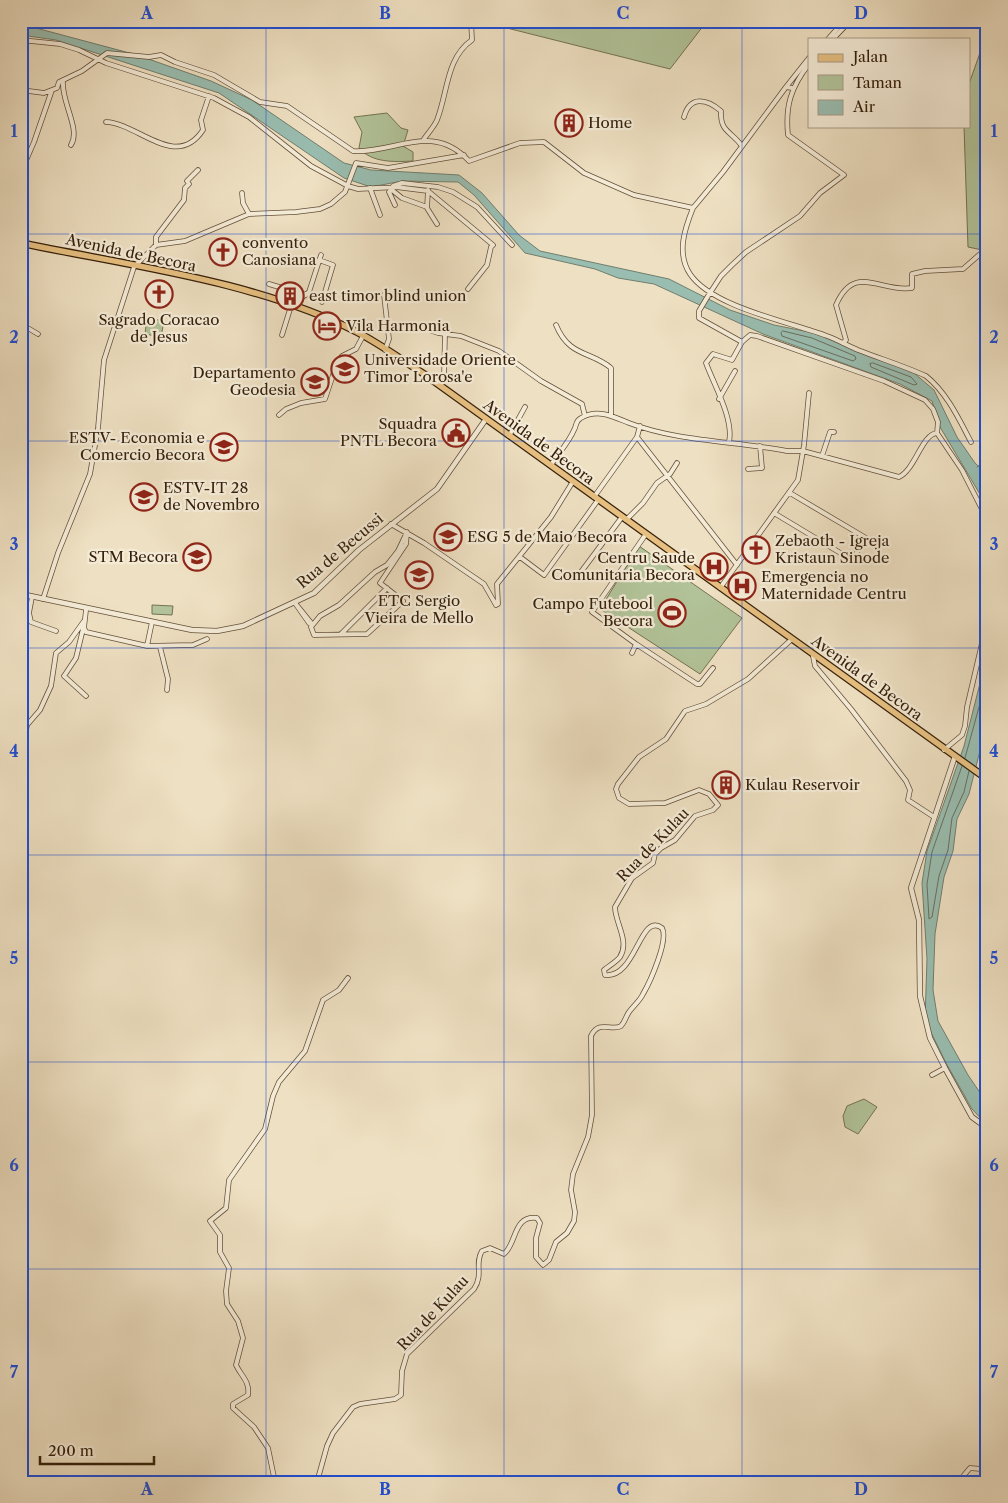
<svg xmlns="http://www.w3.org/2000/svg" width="1008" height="1503" font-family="'Libre Caslon Text',serif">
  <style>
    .green { fill: #b2c399; stroke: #747252 }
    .water { fill: #99bdb0; stroke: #717e6e }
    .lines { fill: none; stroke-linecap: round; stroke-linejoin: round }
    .shore { stroke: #686e5e; stroke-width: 1 }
    .stream { stroke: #717e6e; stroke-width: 1 }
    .minor-casing { stroke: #645039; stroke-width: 5.5 }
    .tertiary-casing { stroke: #645039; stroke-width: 6 }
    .primary-casing { stroke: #36200b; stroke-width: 8 }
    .minor { stroke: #f4ebd7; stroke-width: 4 }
    .tertiary { stroke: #f4ebd7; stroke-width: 4.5 }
    .primary { stroke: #e7c081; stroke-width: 5.5 }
    .grid { fill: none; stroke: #1d4ed8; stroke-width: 1; stroke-opacity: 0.55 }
    .labels { text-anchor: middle; stroke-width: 4.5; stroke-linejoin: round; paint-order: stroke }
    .poi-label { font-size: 15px; fill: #36200b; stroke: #f4ebd7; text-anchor: start }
    .street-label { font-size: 15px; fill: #36200b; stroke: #f4ebd7 }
    .neatline { fill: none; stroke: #1d4ed8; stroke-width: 2 }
    .grid-label { font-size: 16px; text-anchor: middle; font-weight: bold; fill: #1d4ed8 }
  </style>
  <rect width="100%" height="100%" fill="#eee0c2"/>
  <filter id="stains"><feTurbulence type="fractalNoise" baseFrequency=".004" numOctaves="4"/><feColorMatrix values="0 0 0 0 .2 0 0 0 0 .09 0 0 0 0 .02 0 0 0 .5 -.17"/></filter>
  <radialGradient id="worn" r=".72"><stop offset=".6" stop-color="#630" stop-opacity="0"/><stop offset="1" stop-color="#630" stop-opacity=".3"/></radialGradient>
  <!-- green -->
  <path class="green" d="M479,21h228l-37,48z
    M987,33v218l-19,-4 -4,-121h5v-42z
    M387,113l14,15 7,2 -5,16 10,6v9c-19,1 -41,2 -54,-13l3,-16 -8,-15z
    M147,318l17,3 -3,16 -16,-3z
    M639,546l103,72 -42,56 -100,-65z
    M152,605l21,1 -1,9 -20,-1z
    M864,1099l13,8 -19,27 -13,-7 -2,-11 4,-10z"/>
  <!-- water -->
  <path class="water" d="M21,24l116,31 74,26 41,19 92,63 27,7 88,5 23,18 37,42 21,16 129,28 61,31 44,15 40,8 100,40 20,17 23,47 18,26 12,11v32l-47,-79 -8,-26 -32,-17 -137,-50 -109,-50 -36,-6 -23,-9 -70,-16 -51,-58 -16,-13 -56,-1 -31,6 -27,-9 -125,-85 -163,-53 -35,-5z
    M987,656v56l-4,27 -14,55 -12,25 -4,32 -9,26 -9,57 -2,56 5,31 30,54 19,28v22l-15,-16 -26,-46 -21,-43 2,-61 -5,-76 5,-32 37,-105z"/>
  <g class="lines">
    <!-- shore -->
    <path class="shore" d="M783,331l29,7 43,18 1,3 -3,2 -71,-25 -1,-3z
      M873,363l38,14 6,7 -3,1 -43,-18 -1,-3z
      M965,758l22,-80
      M962,766l-30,86 -5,32 2,35 3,-2 7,-41 9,-26 4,-32 12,-26 5,-21"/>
    <!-- stream -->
    <path class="stream" d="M977,467l10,-7"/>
    <!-- minor casing -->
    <g class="minor-casing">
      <path id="minor" d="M828,39l16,-18
        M833,39l17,-18
        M21,40l39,4 19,6 27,13 108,35 35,19 62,49 37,20 10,3 38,-2 32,4 65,54 -2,2 -4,18 -19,24
        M63,81c-2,21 18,48 8,64
        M786,87l23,-29
        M21,90l23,3 13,-5 2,-6 23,-11 25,-18 42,4 12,-2 14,7 39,13 46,27 27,4 66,45c41,3 79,-30 116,10l51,-18 24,-1 40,31 50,22 59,13c-8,20 -17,45 -3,66 22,33 100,48 137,62 11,4 21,10 31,14 23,9 46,16 68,26 21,17 33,43 45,66
        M684,117c6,-22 23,-18 37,-6 -1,21 10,20 21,35
        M106,122c32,1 70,49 97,8l-2,-10 8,-24
        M424,139c4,-6 10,-12 13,-19 11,-28 9,-62 35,-80l-1,-19
        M21,172l13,-30 18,-52
        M393,186l9,-3 36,4 15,5 24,15 35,38
        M370,188l10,27
        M428,190l-1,18 10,16
        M242,193l1,10 6,11
        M395,205l-6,-13 3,-2 10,8 25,9
        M693,208l30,-36 63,-85 6,1
        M156,245v-8l28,-37 1,-12 4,-4 -2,-3 11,-11
        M319,260l14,5 -11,37
        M269,284l37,11
        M384,295l5,44 -4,11
        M21,296h1
        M295,307l5,-8 9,-7 12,-37
        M21,324l17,10
        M556,325c13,32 35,26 55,43v47
        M417,326l21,7 23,3 38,15 42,30 41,23 3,12
        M282,335l9,-29
        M742,342l-43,-24v-7l9,-15 13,-20 11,-11 14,-13 54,-36 20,-23 24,-18 -56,-40c-3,-29 3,-48 21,-71
        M843,343l3,-3 -10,-35c19,-43 44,-12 76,-17v-14l13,-3 38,-2 24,-21
        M440,386l4,-9 1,-44
        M719,399l16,-28
        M279,415l7,-6 15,-6 24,-4 11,-33 6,-10 14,-7 7,-13
        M509,436l16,-29
        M637,437l100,128
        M729,442c5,-23 -15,-57 -23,-79l7,-9 19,6 10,-18 8,-7 7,1 127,45 41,19 8,9 5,13 -1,11 25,37 25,49
        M822,456l8,-24h4
        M551,465c7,-11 18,-23 23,-35 3,-5 1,-9 7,-12 17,-10 33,-1 48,5 50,19 107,18 158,28h16l96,26c16,-7 23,-43 38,-44
        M748,469l14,-1 -2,-22
        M594,497l43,-60 3,-11
        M774,513l78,47 14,-22 -76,-45
        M626,520l17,-17 14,-20 13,-9 7,-11
        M391,524l33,19 60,41 12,21
        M407,532l-1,12 -26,39 23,18 -36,33 -53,1 -3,-8 9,-11 19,-11 36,-33 12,-7 11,-14z
        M520,557l24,18 54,-75
        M578,576l44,-59
        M720,588l78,-108 6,-35 5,-52
        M32,597l-3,16 2,9 25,9
        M43,599l15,-46 32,-79 8,-46 6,-68 30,-93 22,-22 29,-4 64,-27 47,-2 24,-3 11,-5 14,-12 11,-29 32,5 76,-13
        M496,605l2,-1 -1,-20 54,-67 21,-34
        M86,610l-2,18 2,4 61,14
        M152,622l-5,24 46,-1 14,-6
        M312,625l-3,-2 -14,-20 17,21
        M83,629l-7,29 -12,18 22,20
        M341,634l46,-46
        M636,644l61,40h3l13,-16
        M160,647l8,32 -1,11
        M632,653l4,-9 -44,-32 54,-78
        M813,656l2,10 36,43 55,72 4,9 -2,10 26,17
        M21,743l4,-7 2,-11 13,-15 11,-24 5,-33 13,-11 15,-21
        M944,750l18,-15 3,-9 2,-19 20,-85
        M932,1075l13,-7
        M987,1266l-5,7 5,10
        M275,1482l-7,-34 -14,-21 -21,-19v-4l15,-9c2,-14 -7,-19 -12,-30l7,-27 -5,-17 -11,-17 -1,-13 3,-23 -9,-16v-17l-10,-14 16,-13 3,-28 36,-51 8,-33 6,-14 26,-31 18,-51 16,-10 9,-12
        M317,1482l10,-36 6,-13 20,-26 7,-3 35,-5 6,-4 1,-24 5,-17 67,-65c10,-15 0,-25 8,-38l8,-3 14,6c13,-11 9,-39 33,-36l3,5 -4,15v19l7,8 6,-5 7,-18 11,-9 7,-12 1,-9 -4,-22 2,-16 15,-37 4,-22 -1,-79c8,-17 21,-4 30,-10 4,-4 5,-10 8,-14 4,-6 11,-11 14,-18 7,-12 26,-54 19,-66 -22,-17 -26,51 -57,47l-1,-5c5,-4 12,-8 16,-13 10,-16 -5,-34 -5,-50l17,-29 21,-15 2,-9 6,-6 14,-8 20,-24 18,-6 5,-5 -9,-11 -10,-4 -34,13 -36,1 -10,-6 -3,-9 2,-5 21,-27 27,-18 19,-28 21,-7 42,-25 44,-40
        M962,1482l2,-7 6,-7 11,1 6,8"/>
    </g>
    <!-- tertiary casing -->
    <g class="tertiary-casing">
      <path id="tertiary" d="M21,594l171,36 25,1 26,-5 71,-33 45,-43 78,-61 49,-70
        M955,756l-44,132 8,32 1,76 10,42 15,30 27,49 15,11"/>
    </g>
    <!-- primary casing -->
    <g class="primary-casing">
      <path id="primary" d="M21,243c110,23 235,38 336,89 23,12 45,28 67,42l563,405"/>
    </g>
    <!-- minor -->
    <use href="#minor" class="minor"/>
    <!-- tertiary -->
    <use href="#tertiary" class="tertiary"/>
    <!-- primary -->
    <use href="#primary" class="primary"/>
  </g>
  <!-- grid -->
  <path class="grid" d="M266,21v1461M504,21v1461M742,21v1461M21,234h966M21,441h966M21,648h966M21,855h966M21,1062h966M21,1269h966"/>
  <!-- icons -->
  <defs>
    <g id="building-ring" transform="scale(1.4375)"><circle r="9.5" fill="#f4ebd7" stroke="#8f2418" stroke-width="1.5"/><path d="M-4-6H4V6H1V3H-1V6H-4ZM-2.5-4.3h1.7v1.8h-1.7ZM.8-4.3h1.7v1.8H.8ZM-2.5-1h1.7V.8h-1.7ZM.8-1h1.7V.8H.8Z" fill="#8f2418"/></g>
    <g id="church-ring" transform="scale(1.4375)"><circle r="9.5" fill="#f4ebd7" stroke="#8f2418" stroke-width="1.5"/><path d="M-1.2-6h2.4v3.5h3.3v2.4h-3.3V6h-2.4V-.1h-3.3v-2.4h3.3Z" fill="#8f2418"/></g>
    <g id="hotel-ring" transform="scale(1.4375)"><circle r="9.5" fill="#f4ebd7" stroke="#8f2418" stroke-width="1.5"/><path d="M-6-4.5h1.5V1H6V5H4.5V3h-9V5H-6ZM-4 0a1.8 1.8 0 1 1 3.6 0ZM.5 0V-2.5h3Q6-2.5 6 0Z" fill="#8f2418"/></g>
    <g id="university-ring" transform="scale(1.4375)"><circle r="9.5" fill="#f4ebd7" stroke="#8f2418" stroke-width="1.5"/><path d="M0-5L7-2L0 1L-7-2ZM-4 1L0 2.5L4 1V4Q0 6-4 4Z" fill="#8f2418"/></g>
    <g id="civic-ring" transform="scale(1.4375)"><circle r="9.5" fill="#f4ebd7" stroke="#8f2418" stroke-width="1.5"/><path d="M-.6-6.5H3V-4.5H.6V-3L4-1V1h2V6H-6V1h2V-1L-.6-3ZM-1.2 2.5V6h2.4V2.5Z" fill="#8f2418"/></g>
    <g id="school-ring" transform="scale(1.4375)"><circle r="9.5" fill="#f4ebd7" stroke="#8f2418" stroke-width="1.5"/><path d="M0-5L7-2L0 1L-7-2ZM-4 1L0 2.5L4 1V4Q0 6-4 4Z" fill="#8f2418"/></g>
    <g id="hospital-ring" transform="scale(1.4375)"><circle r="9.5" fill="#f4ebd7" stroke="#8f2418" stroke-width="1.5"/><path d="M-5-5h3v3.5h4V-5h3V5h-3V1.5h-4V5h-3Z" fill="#8f2418"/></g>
    <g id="stadium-ring" transform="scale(1.4375)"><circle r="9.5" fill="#f4ebd7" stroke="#8f2418" stroke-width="1.5"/><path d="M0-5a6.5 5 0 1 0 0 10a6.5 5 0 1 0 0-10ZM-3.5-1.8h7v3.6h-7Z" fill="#8f2418"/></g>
  </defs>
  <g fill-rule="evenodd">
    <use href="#building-ring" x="569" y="123"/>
    <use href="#church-ring" x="223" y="252"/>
    <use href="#church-ring" x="159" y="294"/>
    <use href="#building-ring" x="290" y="296"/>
    <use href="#hotel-ring" x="327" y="326"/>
    <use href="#university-ring" x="345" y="369"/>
    <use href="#university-ring" x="315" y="382"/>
    <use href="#civic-ring" x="456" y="433"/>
    <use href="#school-ring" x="224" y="447"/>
    <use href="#school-ring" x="144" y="497"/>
    <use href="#school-ring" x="448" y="537"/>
    <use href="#church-ring" x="756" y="550"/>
    <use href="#school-ring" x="197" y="557"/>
    <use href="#hospital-ring" x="714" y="567"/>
    <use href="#school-ring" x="419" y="575"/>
    <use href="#hospital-ring" x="742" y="586"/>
    <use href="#stadium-ring" x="672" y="613"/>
    <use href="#building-ring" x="726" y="785"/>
  </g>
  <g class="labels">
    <!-- poi labels -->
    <g class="poi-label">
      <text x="588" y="128">Home</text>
      <text x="242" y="248">convento<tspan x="242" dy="17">Canosiana</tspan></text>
      <text x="309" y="301">east timor blind union</text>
      <text x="159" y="325" text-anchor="middle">Sagrado Coracao<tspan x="159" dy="17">de Jesus</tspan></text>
      <text x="346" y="331">Vila Harmonia</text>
      <text x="364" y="365">Universidade Oriente<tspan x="364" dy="17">Timor Lorosa'e</tspan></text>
      <text x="296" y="378" text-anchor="end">Departamento<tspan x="296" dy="17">Geodesia</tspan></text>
      <text x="437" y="429" text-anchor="end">Squadra<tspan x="437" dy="17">PNTL Becora</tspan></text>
      <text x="205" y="443" text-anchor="end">ESTV- Economia e<tspan x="205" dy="17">Comercio Becora</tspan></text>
      <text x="163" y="493">ESTV-IT 28<tspan x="163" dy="17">de Novembro</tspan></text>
      <text x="467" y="542">ESG 5 de Maio Becora</text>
      <text x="775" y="546">Zebaoth - Igreja<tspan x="775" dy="17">Kristaun Sinode</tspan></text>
      <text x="178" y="562" text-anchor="end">STM Becora</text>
      <text x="695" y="563" text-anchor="end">Centru Saude<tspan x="695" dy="17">Comunitaria Becora</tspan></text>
      <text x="761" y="582">Emergencia no<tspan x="761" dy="17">Maternidade Centru</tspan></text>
      <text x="419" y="606" text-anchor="middle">ETC Sergio<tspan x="419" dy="17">Vieira de Mello</tspan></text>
      <text x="653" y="609" text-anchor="end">Campo Futebool<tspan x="653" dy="17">Becora</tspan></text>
      <text x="745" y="790">Kulau Reservoir</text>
    </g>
    <!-- street labels -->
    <g class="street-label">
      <text transform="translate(131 253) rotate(12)" y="5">Avenida de Becora</text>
      <text transform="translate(539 442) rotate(36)" y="5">Avenida de Becora</text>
      <text transform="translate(340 551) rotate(-40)" y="5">Rua de Becussi</text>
      <text transform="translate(867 678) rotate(36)" y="5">Avenida de Becora</text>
      <text transform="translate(653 845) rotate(-46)" y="5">Rua de Kulau</text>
      <text transform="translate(433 1313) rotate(-47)" y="5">Rua de Kulau</text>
    </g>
  </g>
  <!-- margin -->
  <rect width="1008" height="1503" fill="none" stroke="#eee0c2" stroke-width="55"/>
  <!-- legend -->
  <rect x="808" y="38" width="162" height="90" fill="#f4ebd7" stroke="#a89a85"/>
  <rect x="818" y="54" width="25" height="8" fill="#e7c081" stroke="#a89a85"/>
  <text x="853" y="62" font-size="15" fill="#36200b">Jalan</text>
  <rect x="818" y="75" width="25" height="15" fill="#b2c399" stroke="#a89a85"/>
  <text x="853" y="88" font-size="15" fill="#36200b">Taman</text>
  <rect x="818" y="100" width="25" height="15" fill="#99bdb0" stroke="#a89a85"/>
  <text x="853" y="112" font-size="15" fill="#36200b">Air</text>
  <!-- scale -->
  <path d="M40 1456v8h114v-8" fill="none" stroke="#36200b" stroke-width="2.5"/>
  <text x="48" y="1456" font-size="15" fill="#36200b" stroke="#f4ebd7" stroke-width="4" paint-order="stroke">200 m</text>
  <rect x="28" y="28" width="952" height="1448" class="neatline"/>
  <g class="grid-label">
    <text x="147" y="19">A</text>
    <text x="385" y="19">B</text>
    <text x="623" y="19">C</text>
    <text x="861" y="19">D</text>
    <text x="14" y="137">1</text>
    <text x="994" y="137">1</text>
    <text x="14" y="343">2</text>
    <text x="994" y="343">2</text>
    <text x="14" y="550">3</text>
    <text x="994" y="550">3</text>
    <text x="14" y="757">4</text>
    <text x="994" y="757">4</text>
    <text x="14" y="964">5</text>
    <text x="994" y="964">5</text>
    <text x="14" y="1171">6</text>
    <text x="994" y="1171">6</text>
    <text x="14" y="1378">7</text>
    <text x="994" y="1378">7</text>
    <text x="147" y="1495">A</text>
    <text x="385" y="1495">B</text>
    <text x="623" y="1495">C</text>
    <text x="861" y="1495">D</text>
  </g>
  <rect width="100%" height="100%" filter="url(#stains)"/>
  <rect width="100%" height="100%" fill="url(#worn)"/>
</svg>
